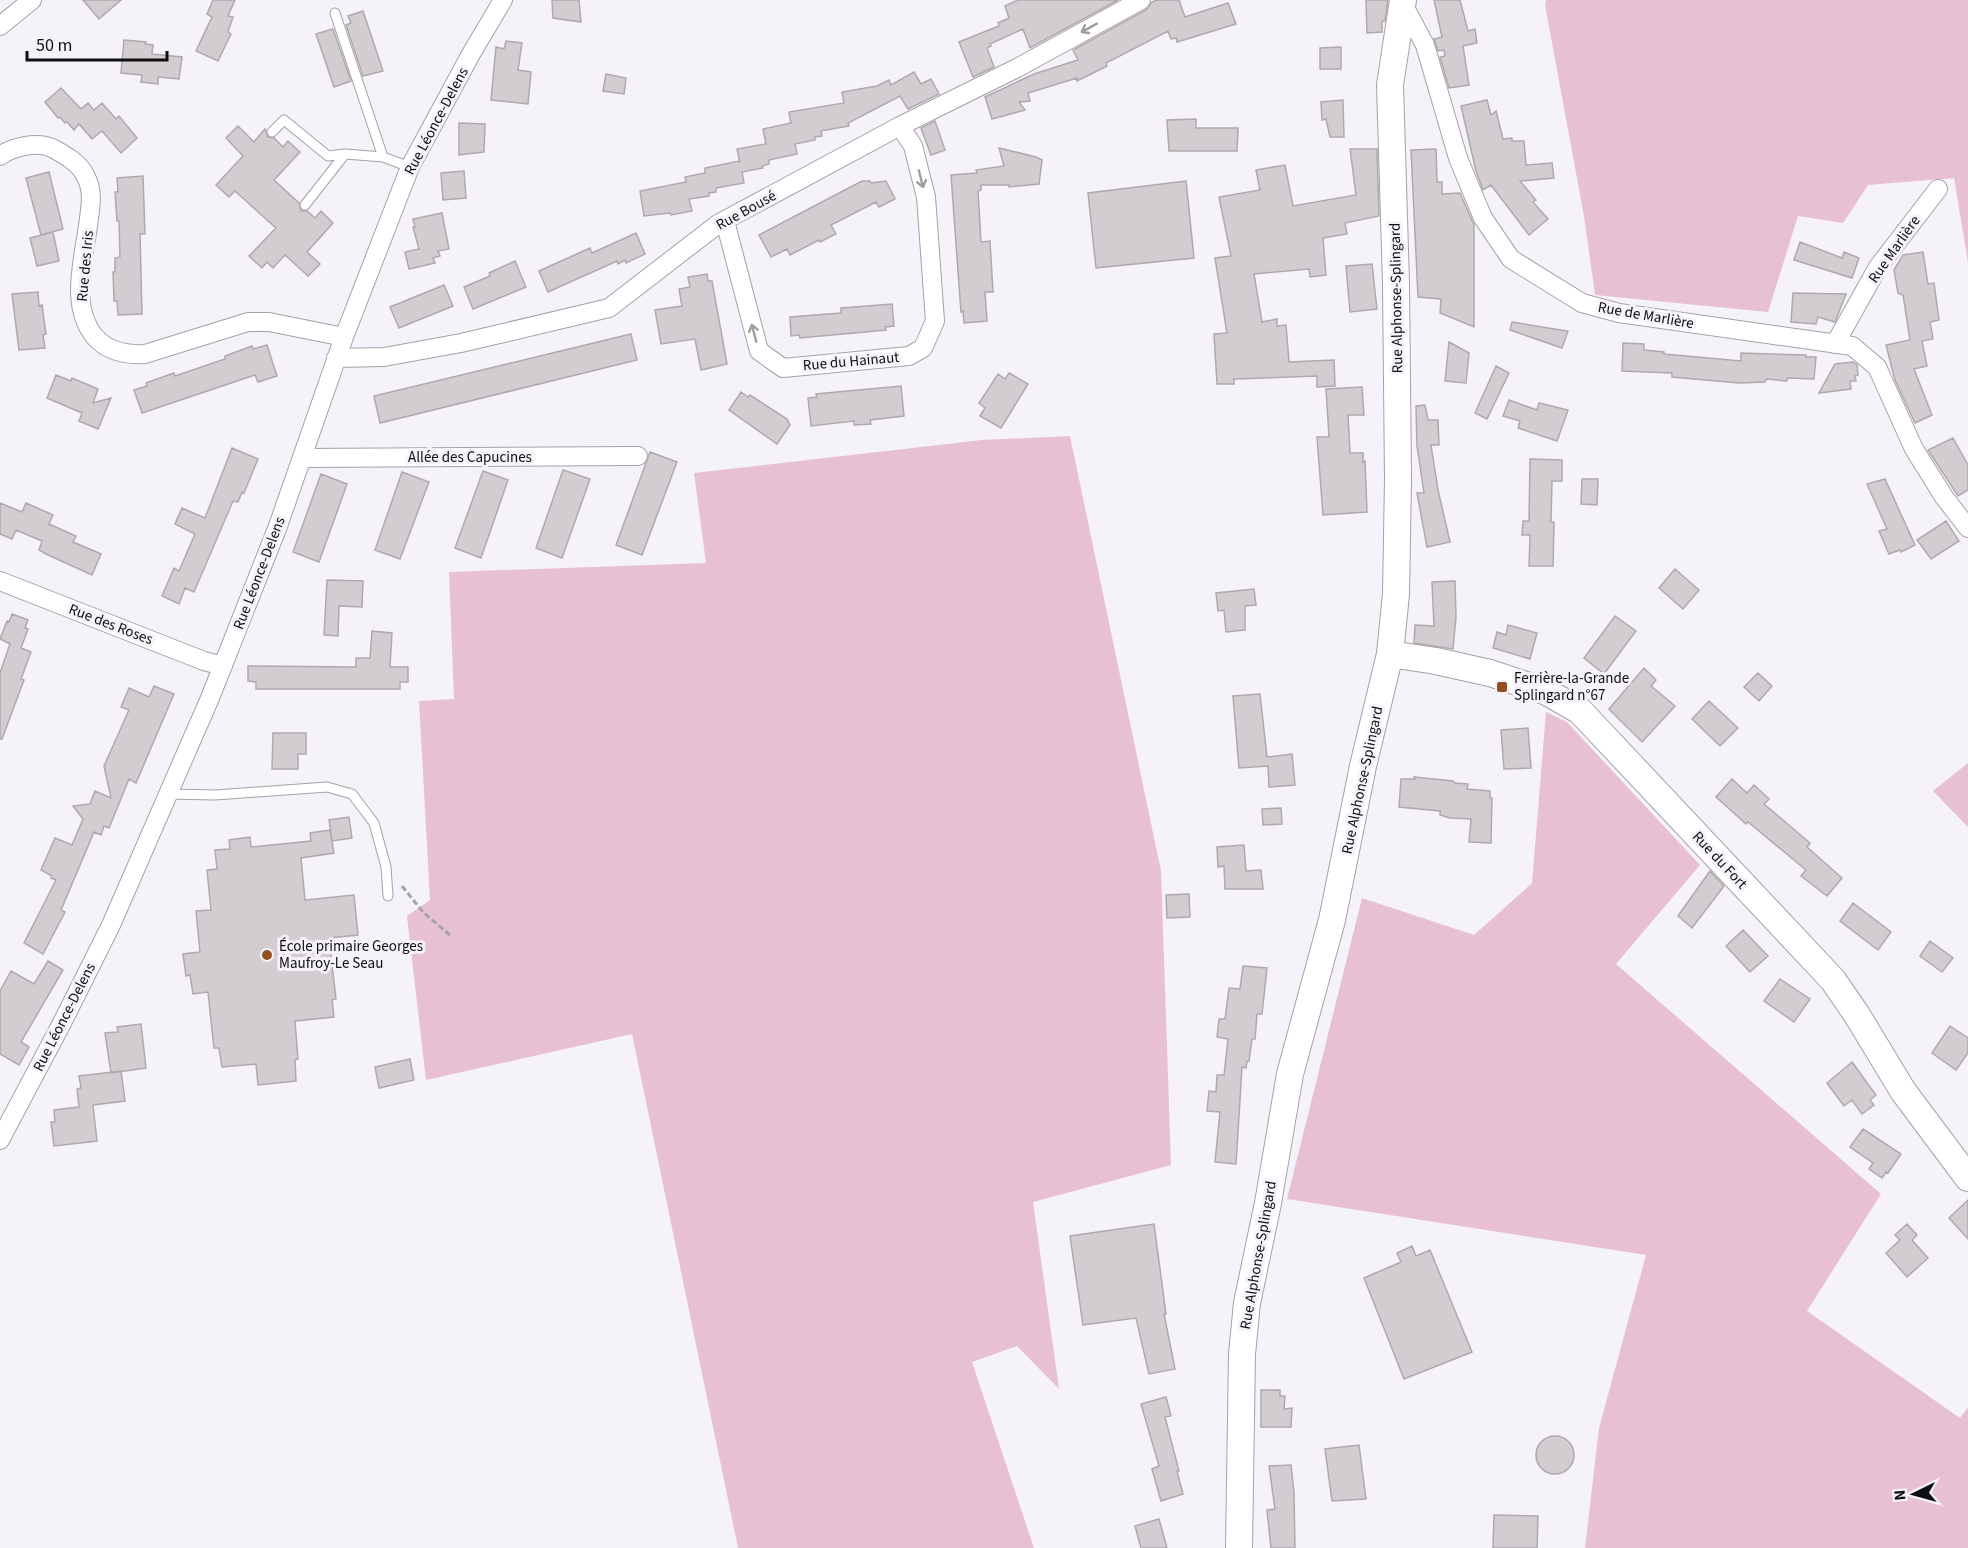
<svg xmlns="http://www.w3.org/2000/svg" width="1968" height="1548" font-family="'Source Sans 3',sans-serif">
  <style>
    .green { fill: #e7c1d1 }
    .building { fill: #d3cdd2; stroke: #afa9ae; stroke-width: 1.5 }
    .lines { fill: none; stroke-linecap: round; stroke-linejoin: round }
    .lane-casing { stroke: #a5a1a8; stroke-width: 11 }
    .street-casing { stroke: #a5a1a8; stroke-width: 20 }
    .secondary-casing { stroke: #a5a1a8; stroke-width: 28 }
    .path { stroke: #a6a3a8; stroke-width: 3; stroke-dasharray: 6 3; stroke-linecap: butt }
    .lane { stroke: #fff; stroke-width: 9 }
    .street { stroke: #fff; stroke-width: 18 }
    .secondary { stroke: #fff; stroke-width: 26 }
    .oneway { stroke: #9f9f9f }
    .poi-dot { fill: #924f1f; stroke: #f6f2f9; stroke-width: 2 }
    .labels { text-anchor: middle; stroke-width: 6; stroke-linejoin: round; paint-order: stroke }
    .street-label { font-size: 15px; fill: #0f0e10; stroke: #f6f2f9 }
    .poi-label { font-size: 15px; fill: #0f0e10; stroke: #f6f2f9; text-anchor: start }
  </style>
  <rect width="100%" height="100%" fill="#f6f2f9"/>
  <!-- green -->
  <path class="green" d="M1546,0h422v262l-14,-84 -86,7 -25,38 -45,-7 -30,96 -173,-17 -11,-79 -39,-211z
    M1070,436l91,435 10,294 -138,37 26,187 -42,-43 -45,16 62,186h-296l-106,-514 -206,46 -19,-164 23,-16 -11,-199 35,-2 -5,-127 257,-9 -12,-90 288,-33z
    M1546,712l21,10 133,143 -84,99 265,230 -74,117 153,107 8,-11v141h-383l14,-120 47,-173 -359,-56 75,-301 112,37 58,-52z
    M1968,763v64l-35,-36z"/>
  <!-- building -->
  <path class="building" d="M83,0h38l-22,19z
    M213,0h22l-7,16 5,1 -5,15 3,2 -13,27 -22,-10 16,-34 -5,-3z
    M552,0h27l2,22 -28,-4z
    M1018,0h100l-88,48 -7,-19 -33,15 1,2 -4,2 7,19 -21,10 -14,-35 40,-16 -1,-3 11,-5 -4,-12z
    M1157,0h22l6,17 43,-14 8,21 -59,18 -1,-4 -5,1 -3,-8 -62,32 1,3 -30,15v-3l-49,15 2,8 -11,1 6,8 -33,9 -7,-22 49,-23 44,-14 -5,-10 73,-40 6,-8z
    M1366,0h22l-3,21h-3v11l-15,1z
    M1434,0h26l8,31 7,-2 2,14 -14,3 6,39 -20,3 -9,-31 5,-1 -1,-6 -6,1 -4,-12 8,-2z
    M363,11l20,60 -20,5 -17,-51 5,-2 -3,-7z
    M333,29l18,52 -17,6 -18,-53z
    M124,40l22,2 -1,2 8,1 -1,9 30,3 -3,22 -21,-2v7l-17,-2 1,-7 -21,-2z
    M506,41l16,2 -4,27 13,2 -3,32 -37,-4 5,-53 8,2z
    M1341,47v22h-21v-21z
    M914,72l7,12 10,-5 8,15 -31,15 -8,-13 -52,27 1,3 -28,5 1,5 -7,1v3l-20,4 2,10 -28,6v4l-7,2 1,2 -21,4 2,11 -28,5v4l-7,1v3l-20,3 3,12 -21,4 -1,-2 -26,3 -4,-25 46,-9 -1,-5 20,-4v-5l34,-7 1,2 -3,-14 29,-5 -3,-15 28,-6 -2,-11 55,-9 -2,-11 35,-6 12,-6 2,5z
    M606,74l20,4 -2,16 -21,-3z
    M61,88l20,21 7,-6 6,7 8,-7 14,16 3,-3 18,22 -16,15 -19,-22 -10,8 -13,-15 -5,6 -7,-8 -2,1 -5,-6 -2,1 -13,-16z
    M1343,100l1,37h-14l-4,-18 -4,1 -1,-18z
    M1487,100l4,15 5,-4 7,28 9,-1v3h12l2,24 26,-2 2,15 -34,3 16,19 -3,2 15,17 -19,16 -38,-50 -8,5 -7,-19 -15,-65z
    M1196,119v9h42l-1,23h-68l-2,-31z
    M935,121l10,29 -14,5 -10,-27z
    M459,123l26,1 -1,28 -25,3z
    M238,126l16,16 11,-13 3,8 6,1 9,9 5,-6 12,11 -26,28 25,23 2,8h6l8,7 6,-7 12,12 -26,29 13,12 -12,12 -23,-21 -12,13 -6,-6 -5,6 -13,-12 27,-28 -41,-37 -6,6 -13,-12 27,-29 -17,-18z
    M999,148l37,9 6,3 -3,24 -30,3v-2h-28v5l-3,1 3,51 9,-1 3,51h-8l2,29 -23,2 -1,-12 -2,1 -10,-137 26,-2 -1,-3 28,-4z
    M1350,149h27l2,67 -34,7 2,11 -24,4 3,37 -16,2 -1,-8 -55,5 8,48 15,-3v7l9,-1 3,37 45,-2 1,26 -18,1v-11l-83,3v5h-17l-3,-50 13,-1 -12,-75 16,-2 -12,-59 41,-7 -4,-20 29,-5 8,41 63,-11z
    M1436,149l1,33h5v12l18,-1 14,32v102l-34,-14 1,-14 -23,-2 -7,-147z
    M464,171l2,27 -23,2 -2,-27z
    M49,172l14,57 -22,6 -15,-57z
    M143,176l2,58h-5l2,80 -24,1 -1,-14h-3l-1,-29h2v-14l5,-1 -1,-36h-2l-2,-29h3l-1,-14z
    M862,181h8l1,2 15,-2 9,18 -16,8 -3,-5 -45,23 5,9 -16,8 -1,-2 -29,15 -3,-6 -16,8 -12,-22z
    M1186,181l8,77 -98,10 -8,-75z
    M442,213l7,36 -11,2 2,5 -7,2 2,5 -26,6 -4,-17 14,-3 -6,-22h2l-2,-8z
    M53,232l6,29 -22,5 -7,-28z
    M636,233l9,21 -19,9 -1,-3 -7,4 -1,-3 -69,31 -9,-21 51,-23 2,5z
    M1800,242l42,16 2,-6 15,6 -7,20 -58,-18z
    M1923,252l5,32 6,-1 5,37 -9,2 3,17 -11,2 5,25 -13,3 18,46 -17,8 -20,-43 -9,-35 24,-5 -7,-45 -5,-2 -4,-23 9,-15z
    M515,261l11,26 -53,22 -9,-22 26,-11 -1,-3z
    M1372,264l5,45 -27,3 -4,-46z
    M707,274l1,7h4l15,83 -26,6 -6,-31 -34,5 -6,-34 27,-4 -3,-17 11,-2 -2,-10z
    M444,285l9,21 -54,22 -9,-21z
    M38,292l1,14 3,-1 4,29 -3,1 2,13 -26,2 -7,-56z
    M1793,293l53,1 -11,28 -17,-5 -2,7 -25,-2z
    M892,304l2,22 -9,1 1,3 -86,8 -1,-3 -8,1 -1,-19 51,-4v-5z
    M1512,322l36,6 20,3 -6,17 -52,-18z
    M631,334l6,26 -257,63 -6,-27z
    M1449,342l20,11 -3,30 -21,-2z
    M1623,343l21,1v6l20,2v2l77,7v-8l65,2v2h10l-2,22 -27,-1v3l-21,-2 -1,3 -26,1 -67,-6v-4l-50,-2z
    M267,345l10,31 -19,6 -3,-7 -113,38 -8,-23 13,-4 -1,-3 28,-10 1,3 50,-17v-3l27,-10 1,3z
    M1853,362l4,3 1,10 -3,1 1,5h-6l1,8 -32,4 16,-29z
    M1496,366l13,7 -22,46 -12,-6z
    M1009,373l19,11 -27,44 -21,-12 5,-8 -6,-5 19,-29 7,5z
    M56,375l15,6 1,-3 26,11 -5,14 18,-5 -13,31 -19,-8 3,-8 -35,-15z
    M901,386l3,30 -34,4 1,4 -17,1v-4l-43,5 -3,-28 9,-1 -1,-3z
    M1362,387l2,28h-16l2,38h13v9l2,-1 2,51 -44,3 -6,-78h12l-3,-48z
    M741,392l7,5 2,-2 37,24 3,6 -13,19 -48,-34z
    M1509,400l28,10 2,-7 29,7 -11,31 -39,-13 2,-7 -17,-5z
    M1425,405l3,15h10l1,25h-8l7,45 12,52 -23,5 -10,-54h7l-7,-47 -1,-40z
    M1953,438l15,27v25l-10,6 -30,-46z
    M232,448l26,11 -14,34 -2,-1 -4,10 -5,-1 -39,91 -9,-4 -6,16 -17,-8 12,-28 5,3 16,-37 -20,-10 7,-16 23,10z
    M650,452l27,10 -35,93 -26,-10z
    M1530,459l32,1v21h-10l-1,41h3l-1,44h-24l1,-31h-8l1,-14h6z
    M563,470l27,9 -28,79 -26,-10z
    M483,471l25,9 -27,78 -26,-10z
    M402,472l27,10 -29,77 -25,-9z
    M321,474l26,10 -28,78 -26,-10z
    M1582,479h16l-1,26 -16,-1z
    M1885,479l30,66 -14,7 -1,-2 -11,4 -10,-23 8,-2 -20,-45z
    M0,503l22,9 4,-9 27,12 -4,9 27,12 -3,6 28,12 -9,21 -46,-21 -7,-4 3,-9 -26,-11 -4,9 -12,-5z
    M1946,521l13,20 -28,18 -14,-19z
    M1675,569l24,21 -16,19 -24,-21z
    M327,580l36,1 -1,26 -23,-1 -1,30 -14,-1z
    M1455,581l1,36 -3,32 -39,-6 1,-18 19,1 -2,-44z
    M1254,589l2,16 -11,1v24l-19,2 -2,-22 -6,1 -2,-18z
    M12,614l16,6 -3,8 3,1 -7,19 10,4 -10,27 3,1 -22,59h-2v-66l10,-29 -10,-5 7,-18 2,1z
    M1615,616l21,15 -32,43 -20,-16z
    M1508,625l29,8 -7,26 -37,-11 4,-16 9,3z
    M372,631l20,2 -2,34h18v15h-8v7h-144v-7l-8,-1v-15l108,1v-9h14z
    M1644,668l12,12 -5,6 24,20 -33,36 -33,-33z
    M1758,673l14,13 -13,15 -15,-14z
    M154,686l20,8 -38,89 -7,-4 -20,49 -5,-2 -3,9 -7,-3 -33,78 4,2 -22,42 -19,-11 32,-63 -5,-2 1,-2 -11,-6 14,-32 17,7 11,-26 -10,-13 17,-2 5,-13 16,7 -7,-32 25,-56 -8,-3 8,-19 20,9z
    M1260,694l7,63 25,-3 3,31 -26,2 -1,-21 -29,2 -6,-72z
    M1709,701l29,27 -18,18 -28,-27z
    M1528,728l3,40 -27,1 -3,-39z
    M273,733h33v21h-8v15h-26z
    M1414,777l39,4 2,2 13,1 -1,5 23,2v7h2l-1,45 -22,-1 2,-23 -21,-1 -10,-3v-4l-41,-4 2,-28h14z
    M1732,779l15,14 7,-8 15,14 -5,5 46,39 -3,4 35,31 -15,18 -26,-20 5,-6 -58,-48 -2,2 -30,-27z
    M1281,808l1,16 -19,1 -1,-16z
    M349,817l3,21 -20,3 -3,-21z
    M330,830l4,23 -33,5 4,42 49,-5 4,40 -29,3 7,61 -4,1 2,17 -39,4 3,38 -3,1 1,21 -38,4 -2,-21 -34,3 -3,-19h-5l-6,-56 -15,2 -3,-19 -4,1 -3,-22 17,-2 -4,-41 15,-1 -4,-40 10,-1 -2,-19 15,-1 -1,-9 21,-3 1,10 60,-6 -1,-8z
    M1244,845l2,26 15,-1 2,19h-38l-1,-23 -6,1 -1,-20z
    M1710,871l14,15 -32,42 -14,-12z
    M1189,894l1,23 -23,1 -1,-23z
    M1853,903l38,29 -13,18 -38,-29z
    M1743,930l25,26 -18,16 -24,-26z
    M1930,941l23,17 -11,14 -22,-16z
    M48,961l15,9 -42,72 8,5 -10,18 -19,-11v-63l11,-20 23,13z
    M1243,966l24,2 -5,46h-5l-2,25h-3l-3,22h-2l-1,7 -4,-1 -6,97 -21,-2 5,-50 -13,-1 2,-20 7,1 1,-17h7l4,-36 -11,-2 2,-18h6l4,-31 11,1z
    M1780,979l30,20 -16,23 -30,-21z
    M141,1024l5,44 -35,5 -6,-40 13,-1 -1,-5z
    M1950,1026l18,12v15l-12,17 -24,-17z
    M410,1059l4,21 -35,8 -4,-21z
    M1852,1062l24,33 -6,5 4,5 -12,9 -10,-14 -8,6 -17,-23z
    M121,1071l4,30 -32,4 4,36 -43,5 -3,-24h4l-1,-12 25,-3 -2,-18 4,-1 -2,-12z
    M1863,1129l38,25 -13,19 -2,-1 -4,6 -13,-9 4,-6 -23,-16z
    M1968,1200v39l-19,-21z
    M1154,1224l12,90h-2l11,55 -26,5 -13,-56 -53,7 -13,-89z
    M1907,1224l10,11 -5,5 16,18 -21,19 -21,-24 14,-13 -5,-5z
    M1412,1246l4,10 14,-6 42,102 -68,27 -40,-101 37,-16 -4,-9z
    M1261,1390h19v6h5l-1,13 8,-1 -1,19h-30z
    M1166,1397l5,19 -6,1 14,54h-2l6,23 -22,7 -9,-32 7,-3 -18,-62z
    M1536 1455a19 19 0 1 1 38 0a19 19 0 1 1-38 0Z
    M1359,1445l7,54 -34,2 -7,-52z
    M1291,1465l3,28 1,55h-24l-4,-38 8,-1 -6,-43z
    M1494,1515l44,1 -1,32h-44z
    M1159,1519l8,29h-26l-6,-22z"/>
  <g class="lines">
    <!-- lane casing -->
    <g class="lane-casing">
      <path id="lane" d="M335,13l48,144 27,10
        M272,132l12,-12 44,36 17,-2 38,3
        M305,205l40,-51
        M168,794l47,1 112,-8 25,7 22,29 12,44 2,29"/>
    </g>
    <!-- street casing -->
    <g class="street-casing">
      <path id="street" d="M1403,4l22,41 33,113 25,60 28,41 71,44 37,10 233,33 25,21 37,82 30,48 24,31
        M0,26l32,-26
        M0,156c12,-9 37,-15 52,-8 13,7 28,15 34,29 7,13 5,27 3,41 -4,38 -21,86 6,119 13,15 31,18 50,17l103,-32h21l75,15
        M725,221l34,130 24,17 126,-12 14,-8 12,-27 -9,-124 -13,-51 -13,-20
        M1835,344l43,-77 60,-78
        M336,358l48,-1 77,-14 148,-35 109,-84 182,-98 117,-58 124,-68
        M302,458l336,-2
        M0,581l204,80 19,5
        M0,1140l63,-119 48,-96 99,-227 68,-172 66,-189 66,-170 61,-113 32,-54"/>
    </g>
    <!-- secondary casing -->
    <g class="secondary-casing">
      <path id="secondary" d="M1390,654l46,7 54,12 57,19 33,19 253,269 24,35 46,76 65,87
        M1239,1548l3,-194 5,-51 21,-100 22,-129 42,-154 31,-154 27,-112 6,-60 2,-115 -2,-196 -6,-198 13,-85"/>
    </g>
    <!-- path -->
    <path class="path" d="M402,886l21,26 28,24"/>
    <!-- lane -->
    <use href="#lane" class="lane"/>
    <!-- street -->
    <use href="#street" class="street"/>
    <!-- secondary -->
    <use href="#secondary" class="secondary"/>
  </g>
  <!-- one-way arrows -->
  <defs><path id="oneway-shaft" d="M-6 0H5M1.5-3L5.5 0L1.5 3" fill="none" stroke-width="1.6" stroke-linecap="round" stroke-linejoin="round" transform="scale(1.5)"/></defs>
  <g class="oneway">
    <use href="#oneway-shaft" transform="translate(1089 28) rotate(151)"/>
    <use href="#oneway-shaft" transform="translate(921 179) rotate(76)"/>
    <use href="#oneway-shaft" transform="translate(754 333) rotate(-105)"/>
  </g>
  <!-- markers -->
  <g class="poi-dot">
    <rect x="1496" y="681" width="12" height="12" rx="3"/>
    <circle cx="267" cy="955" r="6"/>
  </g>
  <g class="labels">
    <!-- street labels -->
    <g class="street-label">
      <text transform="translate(436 121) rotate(-62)" y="5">Rue Léonce-Delens</text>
      <text transform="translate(746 210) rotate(-29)" y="5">Rue Bousé</text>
      <text transform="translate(1894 249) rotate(-55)" y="5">Rue Marlière</text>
      <text transform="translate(85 266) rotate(-85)" y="5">Rue des Iris</text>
      <text transform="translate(1396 298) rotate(-91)" y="5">Rue Alphonse-Splingard</text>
      <text transform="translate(1646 315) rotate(10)" y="5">Rue de Marlière</text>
      <text transform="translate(851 361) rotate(-5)" y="5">Rue du Hainaut</text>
      <text x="470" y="462">Allée des Capucines</text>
      <text transform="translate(259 573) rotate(-69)" y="5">Rue Léonce-Delens</text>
      <text transform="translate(111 624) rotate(21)" y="5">Rue des Roses</text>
      <text transform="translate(1362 780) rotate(-78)" y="5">Rue Alphonse-Splingard</text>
      <text transform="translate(1720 860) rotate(47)" y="5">Rue du Fort</text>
      <text transform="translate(64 1017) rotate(-63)" y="5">Rue Léonce-Delens</text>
      <text transform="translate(1258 1255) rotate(-80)" y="5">Rue Alphonse-Splingard</text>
    </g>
    <!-- poi labels -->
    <g class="poi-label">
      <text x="1514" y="683">Ferrière-la-Grande<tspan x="1514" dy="17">Splingard n°67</tspan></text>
      <text x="279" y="951">École primaire Georges<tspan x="279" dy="17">Maufroy-Le Seau</tspan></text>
    </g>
  </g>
  <!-- north arrow -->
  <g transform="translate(1914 1494) rotate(265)" stroke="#f6f2f9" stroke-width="4.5" paint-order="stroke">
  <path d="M0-4.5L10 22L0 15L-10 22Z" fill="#0f0e10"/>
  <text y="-9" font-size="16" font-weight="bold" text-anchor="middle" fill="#0f0e10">N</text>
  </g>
  <!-- scale -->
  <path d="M27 51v9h140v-9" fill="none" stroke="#0f0e10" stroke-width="3"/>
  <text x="36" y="51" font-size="18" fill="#0f0e10" stroke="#f6f2f9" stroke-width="4.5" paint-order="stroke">50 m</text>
</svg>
